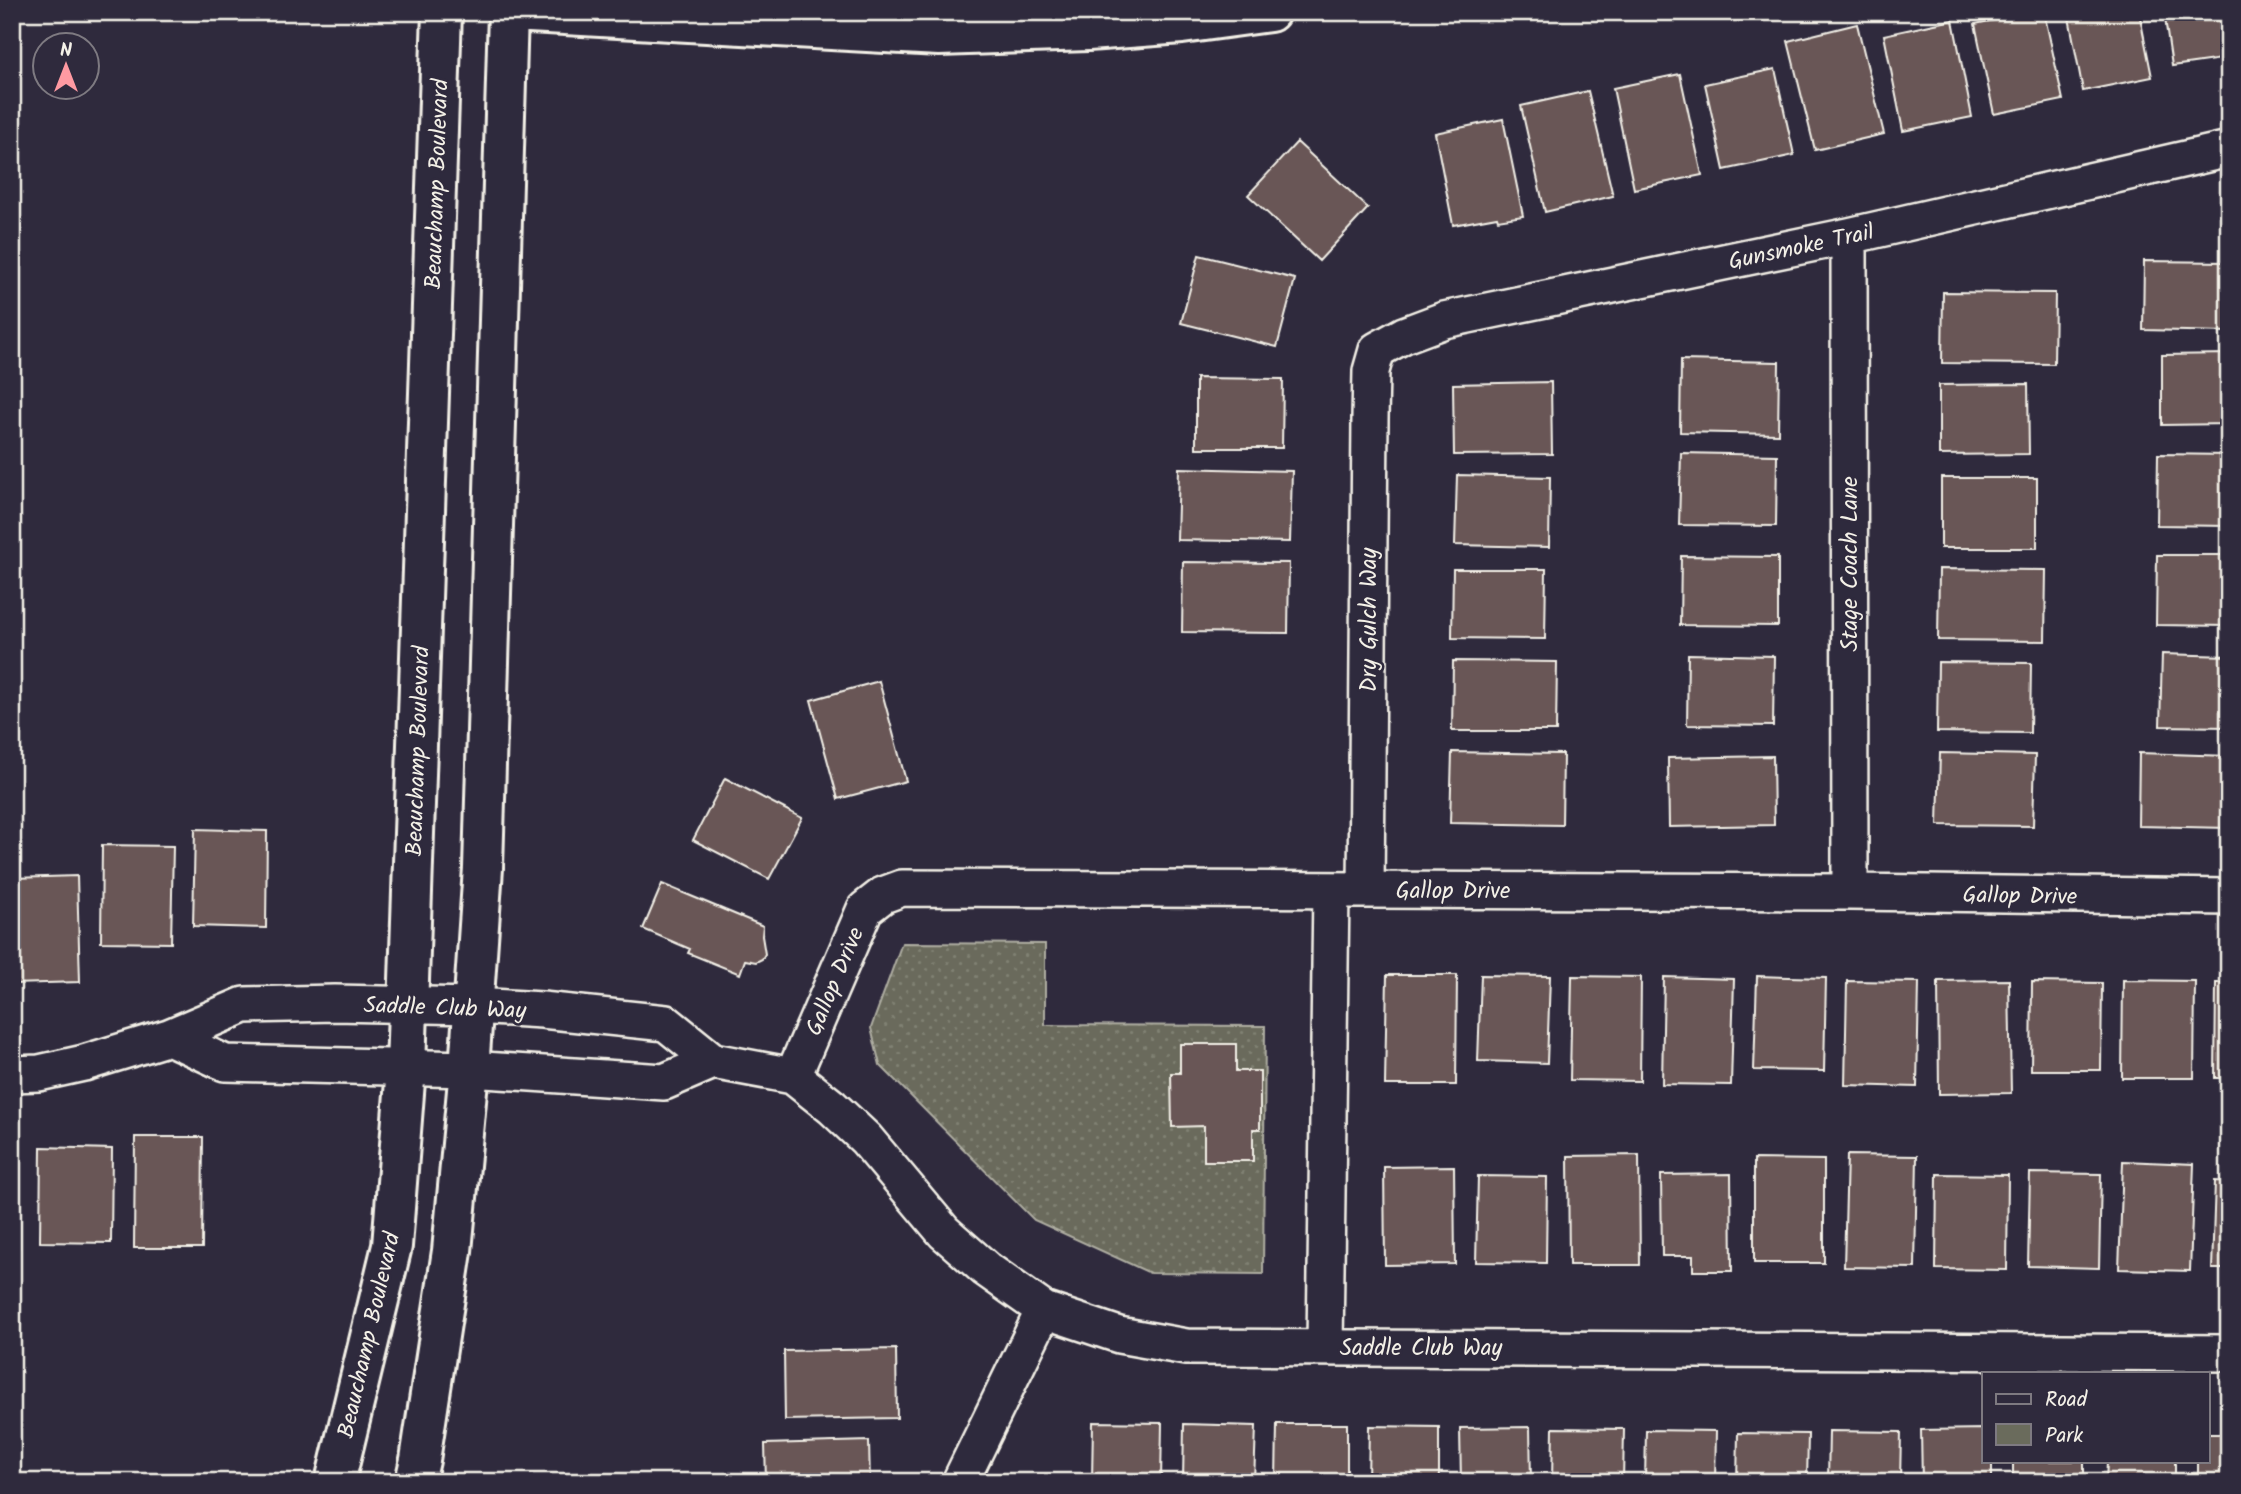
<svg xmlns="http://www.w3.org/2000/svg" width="2241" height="1494" font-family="Kalam,sans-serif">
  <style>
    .green { fill: url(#green-dots); stroke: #afaea2; stroke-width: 2 }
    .building { fill: #695657; stroke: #f4f1e8; stroke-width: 2 }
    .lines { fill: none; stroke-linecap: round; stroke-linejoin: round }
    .minor-casing { stroke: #f4f1e8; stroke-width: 40 }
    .tertiary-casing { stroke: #f4f1e8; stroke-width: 44 }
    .minor { stroke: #2f2a3d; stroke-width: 35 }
    .tertiary { stroke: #2f2a3d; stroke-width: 38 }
    .labels { text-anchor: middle; stroke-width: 5; stroke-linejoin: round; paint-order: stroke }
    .street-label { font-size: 23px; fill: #f4f1e8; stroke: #2f2a3d }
  </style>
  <defs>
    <pattern id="green-dots" width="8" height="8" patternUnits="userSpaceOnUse" patternTransform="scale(1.75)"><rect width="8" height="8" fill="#6a6b5c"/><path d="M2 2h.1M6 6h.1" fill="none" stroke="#808173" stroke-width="1.8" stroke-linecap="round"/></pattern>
  </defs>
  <rect width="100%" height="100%" fill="#2f2a3d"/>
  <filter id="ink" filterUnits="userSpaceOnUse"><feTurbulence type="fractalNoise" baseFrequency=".0143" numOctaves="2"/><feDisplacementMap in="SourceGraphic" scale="14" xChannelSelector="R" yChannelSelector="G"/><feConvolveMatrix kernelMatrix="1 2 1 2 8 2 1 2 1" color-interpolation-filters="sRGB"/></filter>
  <g filter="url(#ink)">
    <!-- green -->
    <path class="green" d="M902,943l143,1v81l220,1 -2,248 -113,-1 -116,-53 -154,-155 -9,-37z"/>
    <!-- building -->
    <path class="building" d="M2033,12h11l19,88 -69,14 -19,-90z
      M2068,12h71l13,65 -69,14z
      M2164,12h65v46l-57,8z
      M1953,20l19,97 -69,14 -19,-96z
      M1857,24l27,110 -69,16 -27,-109z
      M1775,69l19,86 -70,15 -19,-86z
      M1680,74l22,101 -68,14 -21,-101z
      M1588,91l25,105 -68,16 -24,-106z
      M1503,119l20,97 -25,4 -1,-3 -44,8 -18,-92z
      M1297,142l71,66 -49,53 -71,-66z
      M1199,255l96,24 -18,68 -96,-24z
      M2144,261l85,1v70l-86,-2z
      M1943,292l112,1 -1,71 -112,-1z
      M2229,354v70l-67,1v-70z
      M1681,360l98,2 -1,72 -98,-2z
      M1196,378l87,1 -1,69h-86z
      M1551,382l1,72 -98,1 -1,-71z
      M2028,384l1,70 -90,1v-70z
      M1681,453l96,2 -1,71 -97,-1z
      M2158,454l71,1v71l-72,-1z
      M1179,468l113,3 -2,71 -113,-2z
      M1457,475l93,2 -1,70 -94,-2z
      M1941,478h96v70h-96z
      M2157,555h72v71l-73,-1z
      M1681,556l97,1v69l-98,-1z
      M1183,562l106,1 -1,70 -106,-1z
      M1453,569h93l-1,70 -93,-1z
      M1939,569l107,1 -1,71 -107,-1z
      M1688,654l86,2 -1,70 -86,-1z
      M2162,654l67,2v71l-69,-1z
      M1453,661l104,1 -1,69h-104z
      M1938,662l93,1 -1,70 -93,-1z
      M879,681l27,100 -68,18 -27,-99z
      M1452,752l111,2 -1,71 -112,-2z
      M1940,753l95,2 -2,71 -95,-1z
      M2139,753l90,3v72l-91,-2z
      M1773,756l1,69 -105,2 -1,-69z
      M725,778l77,40 -33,61 -76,-39z
      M195,829l72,2 -1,97 -73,-2z
      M102,845l71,1 -2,97 -70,-1z
      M77,876l3,106 -68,2v-106z
      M662,884l101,42 -1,10 3,18 -3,5 -6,3 -11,-2 -5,14 -52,-21 2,-4 -47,-20z
      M1387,975h70l-1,110h-71z
      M1481,975l69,1 -3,87 -69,-2z
      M1572,976l69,1 -1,104 -70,-1z
      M1757,976l69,2 -2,93 -70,-1z
      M1664,977l70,2 -3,106 -69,-1z
      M2009,980l2,113 -72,1 -1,-113z
      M2123,980l72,1 -1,97h-72z
      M1847,981l72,1 -2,105 -72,-2z
      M2032,982l70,1 -1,87h-70z
      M2216,983h13v95h-14z
      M1180,1044h56v27h24v58h-7v32h-49v-35l-32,1 -1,-54h9z
      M135,1137h68l-1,111h-68z
      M41,1147l71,2 -1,94 -71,-1z
      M12,1152h7v96h-7z
      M1639,1155l1,110h-71l-1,-109z
      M1847,1155l70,1 -2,112 -71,-1z
      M1754,1159l70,1v103h-70z
      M2123,1161l71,3 -4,107 -71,-2z
      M1454,1166l1,98 -70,1 -1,-98z
      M2030,1173l71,1 -2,94 -71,-2z
      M1731,1174l1,97h-39v-15h-31l-1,-81z
      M1937,1174l71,1 -1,95 -71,-1z
      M1478,1176l69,1 -1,86 -70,-1z
      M2215,1181l14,1v87h-17z
      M896,1349l1,69 -112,2 -1,-69z
      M1093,1422l69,1 -1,59h-69z
      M1184,1424l72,2 -2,56h-71z
      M1277,1424h70v58h-71z
      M1369,1426l70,1v55h-71z
      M1530,1427l1,55h-70l-1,-54z
      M1553,1428l71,1 -1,53h-71z
      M1984,1429v32h8v21h-70l-1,-52z
      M1646,1430l70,1 -1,51h-70z
      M1829,1431l72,1 -1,50h-72z
      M1738,1433l70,1 -1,48h-70z
      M2208,1434h21v48h-31v-21h10z
      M869,1441l1,41h-104l-1,-38z
      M2013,1461h71v21h-71z
      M2107,1461h68v21h-69z"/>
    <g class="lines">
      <!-- minor casing -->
      <g class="minor-casing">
        <path id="minor" d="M1849,236l1,656
          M1366,890l4,-471 1,-48 6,-21 27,-15 40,-15 405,-84 380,-87
          M169,1037l56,26 244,6 195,13 49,-21
          M12,1074l27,-1 45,-10 85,-26 75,-32 91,-2 138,3 69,4 124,13 47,38 80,15 39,31 34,32 78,93 42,37 58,41 75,25 67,12 1043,6
          M793,1076l72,-167 18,-14 19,-7 948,4 379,5
          M1325,1346l6,-456
          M960,1482l84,-172"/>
      </g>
      <!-- tertiary casing -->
      <g class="tertiary-casing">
        <path id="tertiary" d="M512,12l427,24 149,-5 94,-7 88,-12
          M335,1482l57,-236 14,-178 36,-1056
          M415,1482l5,-22 32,-209 17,-182 14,-201 25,-856"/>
      </g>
      <!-- minor -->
      <use href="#minor" class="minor"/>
      <!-- tertiary -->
      <use href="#tertiary" class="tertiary"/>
    </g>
  </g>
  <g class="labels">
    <!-- street labels -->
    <g class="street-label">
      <text transform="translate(436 184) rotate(-88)" y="8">Beauchamp Boulevard</text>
      <text transform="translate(1801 246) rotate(-12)" y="8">Gunsmoke Trail</text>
      <text transform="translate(1849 564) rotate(-90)" y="8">Stage Coach Lane</text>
      <text transform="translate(1368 620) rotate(-90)" y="8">Dry Gulch Way</text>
      <text transform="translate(417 751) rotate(-88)" y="8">Beauchamp Boulevard</text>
      <text x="1453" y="898">Gallop Drive</text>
      <text transform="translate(2020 895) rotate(1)" y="8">Gallop Drive</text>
      <text transform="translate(834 981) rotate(-67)" y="8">Gallop Drive</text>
      <text transform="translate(445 1007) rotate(2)" y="8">Saddle Club Way</text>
      <text transform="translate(368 1335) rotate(-77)" y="8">Beauchamp Boulevard</text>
      <text x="1421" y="1355">Saddle Club Way</text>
    </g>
  </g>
  <!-- margin -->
  <rect width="2241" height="1494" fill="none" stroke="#2f2a3d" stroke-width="42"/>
  <rect x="21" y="21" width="2199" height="1452" fill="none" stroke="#f4f1e8" stroke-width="2.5" filter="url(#ink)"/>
  <!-- legend -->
  <rect x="1982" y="1372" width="228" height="91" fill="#2f2a3d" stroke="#7e7a81" stroke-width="2"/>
  <rect x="1996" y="1394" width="35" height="10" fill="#2f2a3d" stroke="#7e7a81" stroke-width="2"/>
  <text x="2045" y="1406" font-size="21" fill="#f4f1e8">Road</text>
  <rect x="1996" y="1424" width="35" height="21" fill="#6a6b5c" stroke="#7e7a81" stroke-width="2"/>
  <text x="2045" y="1442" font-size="21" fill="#f4f1e8">Park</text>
  <!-- north arrow -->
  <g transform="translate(66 66)"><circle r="33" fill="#2f2a3d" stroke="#7e7a81" stroke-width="2"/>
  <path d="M0-5L12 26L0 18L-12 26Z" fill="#ff9aa2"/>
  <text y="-10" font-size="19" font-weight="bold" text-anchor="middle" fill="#f4f1e8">N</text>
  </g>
</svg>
